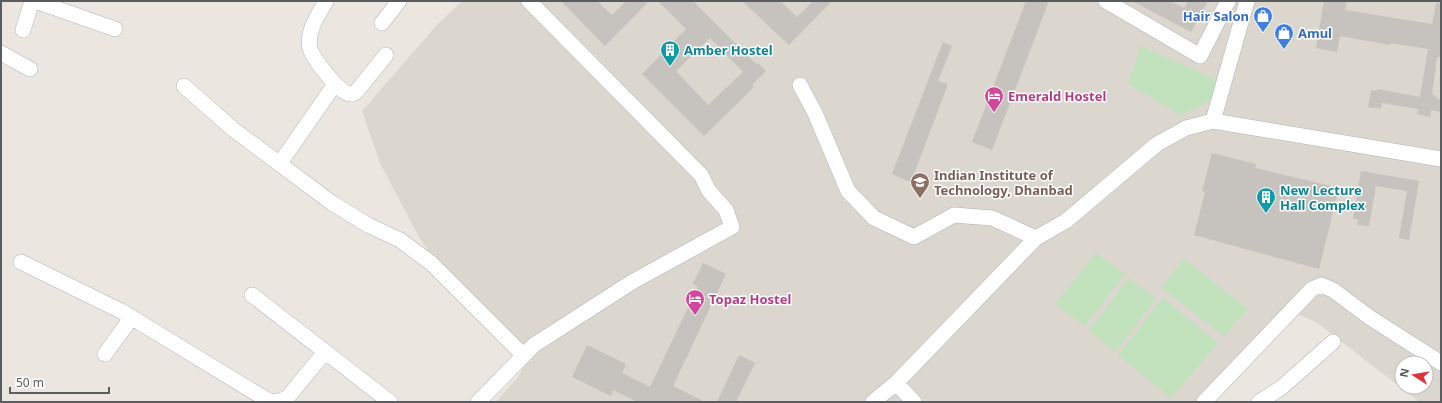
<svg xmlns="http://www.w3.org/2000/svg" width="1442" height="403" font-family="'Noto Sans',sans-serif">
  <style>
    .education { fill: #dbd6ce; fill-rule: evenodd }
    .green { fill: #c2e2bd }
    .building { fill: #c6c2bd; fill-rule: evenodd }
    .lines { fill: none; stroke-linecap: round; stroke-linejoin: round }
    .minor-casing { stroke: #b1b4b7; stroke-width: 16 }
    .minor { stroke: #fff; stroke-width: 15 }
    .labels { text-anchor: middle; stroke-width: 3; stroke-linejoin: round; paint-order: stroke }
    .shop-label { font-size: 13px; font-weight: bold; fill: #366cbe; stroke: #fff; text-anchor: end }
    .culture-label { font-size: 13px; font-weight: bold; fill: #0d838f; stroke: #fff; text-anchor: start }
    .hotel-label { font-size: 13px; font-weight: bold; fill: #b23c85; stroke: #fff; text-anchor: start }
    .education-label { font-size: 13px; font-weight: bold; fill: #785e54; stroke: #fff; text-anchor: start }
  </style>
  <rect width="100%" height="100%" fill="#ebe7e0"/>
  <!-- education -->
  <path class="education" d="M462,1h979v401h-24v-2l-101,-78 -30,-13 -89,93h-701l22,-25 7,-13 -22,-18 -43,-44 -42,-67 -38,-72 -18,-52 74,-85zM1402,363h24v24h-24z"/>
  <!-- green -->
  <path class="green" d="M1141,46l77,35 -3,17 -34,17 -53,-31z
    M1096,253l29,21 -40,52 -30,-22z
    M1184,259l64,50 -24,27 -63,-49z
    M1129,278l27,21 -41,53 -26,-22z
    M1163,298l55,45 -47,55 -53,-43z"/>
  <!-- building -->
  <path class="building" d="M561,1h36l15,14 14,-14h23l-44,45z
    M658,1h35l63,63 2,-1 8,8 -14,14 2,2 -50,49 -62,-62 44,-45zM710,38l33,34 -35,33 -32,-34z
    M742,1h38l17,16 16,-16h19l-43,44z
    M1026,1h23l-57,149 -20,-8z
    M1132,1h38l14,7 4,-7h20l-17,31z
    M1324,1h23l-2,9 87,14 4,-21h5v53l-4,2 -5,36 9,7v11l-10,-2 -1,7 -13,-3 1,-5 -36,-6 -1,6 -13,-2 3,-17 6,1v-2l43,8 8,-48 -38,-6v2l-50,-9 -3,16 -21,-4z
    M943,42l9,4 -14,35 10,3 -37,98 -19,-8z
    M1212,153l44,11 -1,4 84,20 -20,81 -125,-34 11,-43 -3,-1z
    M1361,171l58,10 -10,59 -10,-2 8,-47 -31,-5 -7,40 -12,-1 1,-6h-5z
    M703,263l23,11 -53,112 32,16h-68l-24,-12 -2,6 -39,-19 15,-32 39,19 -4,9 28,14 48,-100 -5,-3z
    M739,355l16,8 -19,39h-19z"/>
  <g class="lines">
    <!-- minor casing -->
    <g class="minor-casing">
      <path id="minor" d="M35,1l80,28
        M326,1c-7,13 -20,30 -16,47 2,10 27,41 37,45 3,2 5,1 9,-1l30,-37
        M1106,1l94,55 28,-55
        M382,23l17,-22
        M23,30l9,-29
        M1,53l29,16
        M800,85l15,28 33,78 26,27 40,19 40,-22 38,3 44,20
        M184,86l50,44 98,73 36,22 32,15 31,23 92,92
        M1213,121l34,-120
        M280,163l55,-79
        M21,262l100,49 146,89 9,2
        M252,295l138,107
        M105,354l27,-37
        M896,383l18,19
        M277,402l10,-4 38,-46
        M478,402l56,-57 98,-63 100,-55 -6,-17 -17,-19 -8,-16 -172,-174
        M873,402l23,-19 140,-145 30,-17 91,-77 29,-16 27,-7 228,38
        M1204,402l108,-113 9,-4 12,5 36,27 72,46
        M1259,402l22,-14 52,-46"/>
    </g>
    <!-- minor -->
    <use href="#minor" class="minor"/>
  </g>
  <!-- icons -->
  <defs>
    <g id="shop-pin" transform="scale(1)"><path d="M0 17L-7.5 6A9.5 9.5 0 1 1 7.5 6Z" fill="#3f7fe0" stroke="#fff"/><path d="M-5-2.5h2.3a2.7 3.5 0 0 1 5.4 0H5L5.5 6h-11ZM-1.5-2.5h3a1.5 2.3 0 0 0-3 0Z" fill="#fff"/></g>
    <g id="building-pin" transform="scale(1)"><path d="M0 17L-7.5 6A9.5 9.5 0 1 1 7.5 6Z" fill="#0f9aa8" stroke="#fff"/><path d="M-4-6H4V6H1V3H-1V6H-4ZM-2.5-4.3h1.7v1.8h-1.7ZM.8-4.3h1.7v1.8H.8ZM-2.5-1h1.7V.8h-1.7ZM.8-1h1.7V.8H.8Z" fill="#fff"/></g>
    <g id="hotel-pin" transform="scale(1)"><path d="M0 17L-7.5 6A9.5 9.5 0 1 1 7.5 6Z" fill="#d1479c" stroke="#fff"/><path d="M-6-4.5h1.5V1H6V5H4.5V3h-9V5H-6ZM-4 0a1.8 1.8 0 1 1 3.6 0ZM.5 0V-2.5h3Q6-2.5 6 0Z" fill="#fff"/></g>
    <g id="university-pin" transform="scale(1)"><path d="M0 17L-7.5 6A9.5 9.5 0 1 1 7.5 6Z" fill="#8d6e63" stroke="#fff"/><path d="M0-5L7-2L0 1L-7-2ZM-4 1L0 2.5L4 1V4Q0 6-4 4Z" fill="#fff"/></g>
  </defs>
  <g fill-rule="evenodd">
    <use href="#shop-pin" x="1263" y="16"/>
    <use href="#shop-pin" x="1284" y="33"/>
    <use href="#building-pin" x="670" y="50"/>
    <use href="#hotel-pin" x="994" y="96"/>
    <use href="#university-pin" x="920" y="182"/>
    <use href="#building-pin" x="1266" y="197"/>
    <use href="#hotel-pin" x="695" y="299"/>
  </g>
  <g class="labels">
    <!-- shop labels -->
    <g class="shop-label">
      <text x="1249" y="21">Hair Salon</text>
      <text x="1298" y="38" text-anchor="start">Amul</text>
    </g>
    <!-- culture labels -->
    <g class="culture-label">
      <text x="684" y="55">Amber Hostel</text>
      <text x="1280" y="195">New Lecture<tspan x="1280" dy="15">Hall Complex</tspan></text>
    </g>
    <!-- hotel labels -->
    <g class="hotel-label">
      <text x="1008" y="101">Emerald Hostel</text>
      <text x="709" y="304">Topaz Hostel</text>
    </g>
    <!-- education labels -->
    <g class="education-label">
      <text x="934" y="180">Indian Institute of<tspan x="934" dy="15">Technology, Dhanbad</tspan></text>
    </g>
  </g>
  <!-- border -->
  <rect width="1442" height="403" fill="none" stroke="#595d60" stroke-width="4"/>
  <!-- north arrow -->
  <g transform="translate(1414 375) rotate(282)"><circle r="19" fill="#ffffff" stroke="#bdbebf"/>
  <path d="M0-3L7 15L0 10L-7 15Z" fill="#df333a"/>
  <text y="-6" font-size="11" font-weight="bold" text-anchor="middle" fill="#595d60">N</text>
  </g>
  <!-- scale -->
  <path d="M10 387v6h99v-6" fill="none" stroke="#595d60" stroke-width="2"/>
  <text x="16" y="387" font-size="12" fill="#595d60" stroke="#ffffff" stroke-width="3" paint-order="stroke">50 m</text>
</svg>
